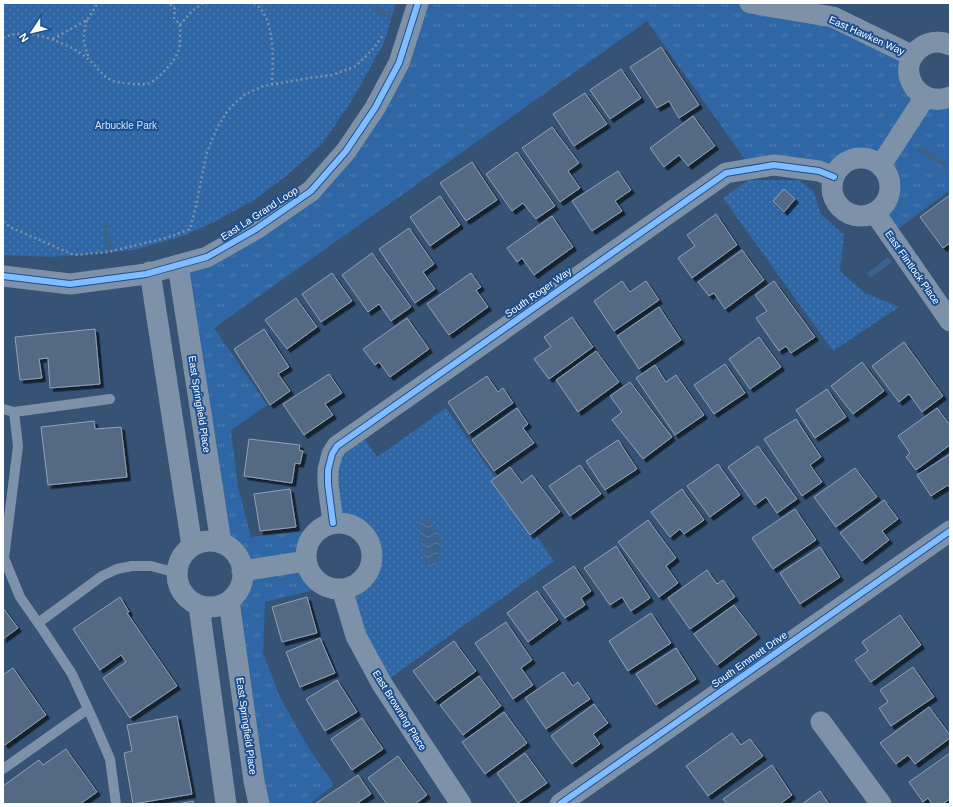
<svg xmlns="http://www.w3.org/2000/svg" width="953" height="807" font-family="Helvetica,sans-serif">
  <style>
    .grass { fill: url(#grass-tufts) }
    .park { fill: url(#park-dots) }
    .water { fill: url(#water-waves) }
    .lines { fill: none; stroke-linecap: round; stroke-linejoin: round }
    .stream { stroke: #3b618d; stroke-width: 6 }
    .building { fill: #526984; stroke: #92a2b6; filter: url(#shadow) }
    .path { stroke: #7d92a8; stroke-width: 2.5; stroke-dasharray: 2 3; stroke-linecap: butt }
    .lane { stroke: #7d92a8; stroke-width: 10 }
    .street { stroke: #7d92a8; stroke-width: 21 }
    .cycleway-casing { stroke: #1b4f8f; stroke-width: 8 }
    .cycleway { stroke: #80bcff; stroke-width: 6 }
    .labels { text-anchor: middle; stroke-width: 4; stroke-linejoin: round; paint-order: stroke }
    .street-label { font-size: 10px; fill: #fff; stroke: #1b4f8f }
    .park-label { font-size: 10px; fill: #cfe3fa; stroke: #1b4f8f }
  </style>
  <defs>
    <pattern id="grass-tufts" width="24" height="20" patternUnits="userSpaceOnUse"><rect width="24" height="20" fill="#2f66a5"/><path d="M3 7l-1-3M5 7V3M7 7l1-3M15 17l-1-3M17 17v-4M19 17l1-3" fill="none" stroke="#4e7db2"/></pattern>
    <pattern id="park-dots" width="8" height="8" patternUnits="userSpaceOnUse"><rect width="8" height="8" fill="#2f66a5"/><path d="M2 2h.1M6 6h.1" fill="none" stroke="#4e7db2" stroke-width="1.8" stroke-linecap="round"/></pattern>
    <pattern id="water-waves" width="16" height="10" patternUnits="userSpaceOnUse"><rect width="16" height="10" fill="#3b618d"/><path d="M0 5q4-4 8 0t8 0" fill="none" stroke="#58799e"/></pattern>
    <filter id="shadow"><feDropShadow dx="3.5" dy="3.5" stdDeviation="0" flood-color="#0009"/></filter>
  </defs>
  <rect width="100%" height="100%" fill="#365274"/>
  <!-- grass -->
  <path class="grass" d="M418,3h332l83,14 80,39 -2,27 39,14v93l-60,45 -7,-28 5,-7 3,-10 -1,-9 -3,-9 -15,-12 -8,-2 -10,1 -9,3 -6,7 -88,-1 -104,-147 -433,307 53,77 -36,25 7,57 13,50 67,-7c-3,3 -6,6 -8,10 -9,17 -3,34 12,44l-8,6 -49,12 -2,51 18,46 27,48 26,38 -25,19h-50l-25,-207c2,-2 4,-5 6,-8 6,-13 2,-29 -8,-39 -3,-3 -7,-5 -11,-7l-43,-278 79,-36 89,-78z"/>
  <!-- park -->
  <path class="park" d="M3,3h393l-12,40 -32,57 -30,44 -31,28 -37,28 -38,21 -33,15 -49,14 -82,7 -49,-2z
    M748,180h51l14,11 8,23 23,21 -4,36 25,22 34,14 -66,44 -110,-153z
    M446,408l108,153 -172,123 -37,-95c7,-3 14,-5 19,-11 11,-14 11,-37 -4,-48 -7,-5 -14,-6 -21,-7l-2,-77 22,-16 18,27z"/>
  <!-- water -->
  <path class="water" d="M431,518l1,4h1l2,9 2,-1c6,9 5,12 3,22l-2,1 1,8 -7,4 -7,-1 -7,-40 5,-1v-3z"/>
  <g class="lines">
    <!-- stream -->
    <path class="stream" d="M376,9l12,6
      M920,149l24,15
      M106,227l3,21
      M871,274l17,-13"/>
  </g>
  <!-- building -->
  <path class="building" d="M661,47l38,58 -20,13 -10,-17 -12,7 -27,-41z
    M621,69l20,29 -31,21 -20,-29z
    M585,93l22,31 -33,22 -21,-32z
    M693,116l22,30 -27,20 -9,-11 -15,12 -14,-19z
    M552,127l27,36 -11,8 12,17 -20,14 -38,-54z
    M517,152l38,54 -19,13 -13,-16 -11,8 -26,-37z
    M472,162l25,38 -31,21 -26,-38z
    M618,171l13,19 -16,11 7,10 -30,20 -20,-30z
    M784,189l11,10 -11,13 -11,-11z
    M950,195v48l-7,5 -23,-31z
    M440,196l20,29 -30,21 -20,-29z
    M716,214l21,31 -45,33 -14,-20 17,-12 -8,-11z
    M552,216l21,31 -39,28 -12,-17 -5,4 -10,-14z
    M409,228l25,36 -11,8 12,17 -20,14 -36,-54z
    M742,250l22,30 -39,29 -11,-16 -5,3 -11,-14z
    M372,253l39,54 -20,14 -12,-17 -11,8 -26,-37z
    M332,273l20,28 -31,21 -19,-28z
    M471,273l10,14 -5,3 12,17 -39,28 -22,-31z
    M622,281l8,11 16,-11 13,19 -45,31 -20,-30z
    M774,281l41,56 -24,16 -5,-7 -7,5 -23,-33 11,-7 -12,-16z
    M296,298l21,29 -30,22 -22,-29z
    M659,307l22,33 -42,29 -22,-33z
    M572,317l21,30 -44,32 -15,-20 17,-12 -7,-10z
    M407,318l22,31 -39,28 -11,-15 -4,3 -12,-16z
    M95,329l5,55 -50,4 -2,-30 -9,1 3,19 -22,2 -5,-43z
    M264,329l25,38 -11,7 12,17 -20,14 -36,-56z
    M759,337l22,30 -31,22 -21,-30z
    M904,342l39,54 -21,16 -13,-18 -10,8 -27,-36z
    M596,351l23,31 -41,30 -22,-32z
    M862,362l22,29 -31,23 -22,-28z
    M725,364l20,29 -31,21 -20,-29z
    M655,365l11,17 10,-7 28,40 -29,20 -39,-57z
    M329,374l13,19 -17,11 8,11 -29,20 -21,-31z
    M487,376l11,16 5,-4 10,15 -44,31 -21,-32z
    M630,382l42,55 -29,22 -31,-39 10,-8 -12,-16z
    M827,389l19,28 -31,21 -19,-28z
    M517,408l11,16 -5,4 11,15 -40,28 -22,-31z
    M937,408l13,17v20l-34,25 -10,-13 4,-4 -12,-17z
    M796,419l25,38 -11,8 12,17 -20,14 -38,-57z
    M94,421l1,8 26,-2 6,50 -79,8 -7,-58z
    M249,439l51,6 -1,5 4,1 -3,13 -5,-1 -3,20 -48,-7z
    M618,440l19,29 -32,21 -19,-29z
    M758,446l39,53 -20,14 -11,-16 -11,8 -27,-38z
    M950,454v34l-2,-3 -17,11 -14,-21z
    M718,464l22,31 -30,22 -23,-31z
    M580,465l21,29 -31,22 -21,-30z
    M510,467l12,16 10,-8 28,37 -30,23 -39,-54z
    M855,468l22,29 -41,30 -22,-30z
    M290,489l6,38 -36,4 -6,-37z
    M682,489l22,31 -20,14 -4,-5 -10,8 -19,-25z
    M884,500l14,19 -16,12 7,9 -27,21 -22,-28z
    M795,509l21,31 -43,29 -21,-31z
    M648,520l28,38 -10,8 12,17 -19,14 -41,-55z
    M616,546l34,52 -19,13 -9,-14 -12,8 -26,-37z
    M820,547l20,30 -40,27 -20,-31z
    M574,566l17,25 -10,7 4,7 -20,13 -22,-31z
    M707,570l10,14 6,-4 12,17 -45,32 -22,-31z
    M537,591l21,29 -30,22 -21,-29z
    M120,597l9,15 -2,1 50,73 -47,32 -27,-40 23,-16 -5,-7 -21,15 -27,-41z
    M307,597l10,36 -35,9 -10,-35z
    M734,605l23,30 -40,30 -23,-31z
    M3,608l15,20 -15,11z
    M651,613l20,30 -43,28 -19,-30z
    M900,615l21,30 -50,37 -16,-22 13,-9 -6,-9z
    M506,622l26,38 -11,8 12,17 -20,14 -38,-56z
    M320,638l15,35 -35,14 -14,-35z
    M454,641l22,30 -41,30 -22,-30z
    M676,648l20,31 -40,26 -20,-31z
    M913,667l21,30 -43,29 -12,-18 9,-6 -8,-12z
    M13,668l33,47 -41,30 -2,-2v-68z
    M563,672l10,14 5,-4 12,17 -44,30 -21,-31z
    M479,676l22,30 -38,29 -23,-30z
    M337,680l20,32 -32,19 -19,-32z
    M594,704l14,19 -15,11 7,10 -28,20 -21,-28z
    M929,707l21,28v3l-35,26 -7,-9 -12,9 -16,-21z
    M504,712l23,31 -42,31 -23,-32z
    M177,716l15,78 -59,10 -9,-51 8,-2 -5,-26z
    M362,718l21,31 -31,21 -21,-31z
    M732,733l9,12 9,-6 13,17 -55,40 -22,-30z
    M66,749l31,43 -17,12h-75l-2,-3v-15l36,-26 4,5z
    M525,753l22,30 -29,20 -21,-30z
    M950,753v46l-8,5h-10l-4,-6 -5,4 -14,-20z
    M398,756l29,39 -12,9h-28l-19,-26z
    M772,765l20,30 -12,9h-53l-4,-5z
    M358,775l13,19 -15,10h-41z
    M820,791l9,13h-27z
    M193,801l1,3h-17z"/>
  <g class="lines">
    <!-- path -->
    <path class="path" d="M254,3c22,14 19,58 18,81
      M87,20c-5,18 -4,21 2,38
      M180,25l12,-14 11,-8
      M3,38c5,-2 10,-4 15,-4 19,-3 56,12 70,25 9,7 14,18 25,22 7,2 30,5 37,2 8,-4 25,-22 28,-31 3,-8 2,-19 2,-27l-6,-7 1,-9 -6,-6
      M53,39l34,-19 11,-17
      M3,222l9,6 62,27 34,-3 58,-14 24,-9 5,-19 12,-58 10,-24 11,-18 16,-15 19,-9 46,-8 23,-3 24,-9 17,-17 11,-15"/>
    <!-- lane -->
    <path class="lane" d="M3,409l11,3 4,34 -14,112 16,39 23,33 29,44 22,48 16,37 6,45
      M14,412l96,-13
      M38,623l64,-47 15,-7 15,-3h19l26,7
      M3,769l85,-60"/>
    <!-- street -->
    <path class="street" d="M750,3l83,14 80,39
      M950,45c-9,-4 -19,-4 -27,1 -31,19 -7,64 27,51
      M832 187a29 29 0 1 1 58 0a29 29 0 1 1-58 0Z
      M881,165l44,-68
      M875,213l75,108
      M178,265l43,278
      M150,272l42,274
      M3,276l67,8 76,-10 61,-17 49,-28 55,-38 35,-40 29,-43 24,-45 19,-60
      M306 556a33 33 0 1 1 66 0a33 33 0 1 1-66 0Z
      M333,523l-5,-39v-14l4,-16 5,-8 389,-273 48,-8 45,6 15,6
      M177 574a33 33 0 1 1 66 0a33 33 0 1 1-66 0Z
      M242,571l64,-10
      M342,589l14,47 26,48 79,120
      M229,601l25,180 5,23
      M199,606l27,198
      M821,722l60,82
      M560,804l390,-273"/>
    <!-- cycleway casing -->
    <g class="cycleway-casing">
      <path id="cycleway" d="M3,276l67,8 76,-10 61,-17 49,-28 55,-38 35,-40 29,-43 24,-45 19,-60
        M333,523l-5,-39v-14l4,-16 5,-8 389,-273 48,-8 45,6 15,6
        M560,804l390,-273"/>
    </g>
    <!-- cycleway -->
    <use href="#cycleway" class="cycleway"/>
  </g>
  <g class="labels">
    <!-- street labels -->
    <g class="street-label">
      <text transform="translate(867 35) rotate(24)" y="4">East Hawken Way</text>
      <text transform="translate(259 213) rotate(-33)" y="4">East La Grand Loop</text>
      <text transform="translate(913 267) rotate(55)" y="4">East Flintlock Place</text>
      <text transform="translate(538 292) rotate(-35)" y="4">South Roger Way</text>
      <text transform="translate(200 404) rotate(81)" y="4">East Springfield Place</text>
      <text transform="translate(749 659) rotate(-35)" y="4">South Emmett Drive</text>
      <text transform="translate(400 710) rotate(58)" y="4">East Browning Place</text>
      <text transform="translate(247 726) rotate(82)" y="4">East Springfield Place</text>
    </g>
    <!-- park labels -->
    <g class="park-label">
      <text x="126" y="129">Arbuckle Park</text>
    </g>
  </g>
  <!-- border -->
  <rect width="953" height="807" fill="none" stroke="#ffffff" stroke-width="8"/>
  <!-- north arrow -->
  <g transform="translate(32 32) rotate(235)" stroke="#1b4f8f" stroke-width="3" paint-order="stroke">
  <path d="M0-3L7 15L0 10L-7 15Z" fill="#ffffff"/>
  <text y="-6" font-size="11" font-weight="bold" text-anchor="middle" fill="#ffffff">N</text>
  </g>
</svg>
